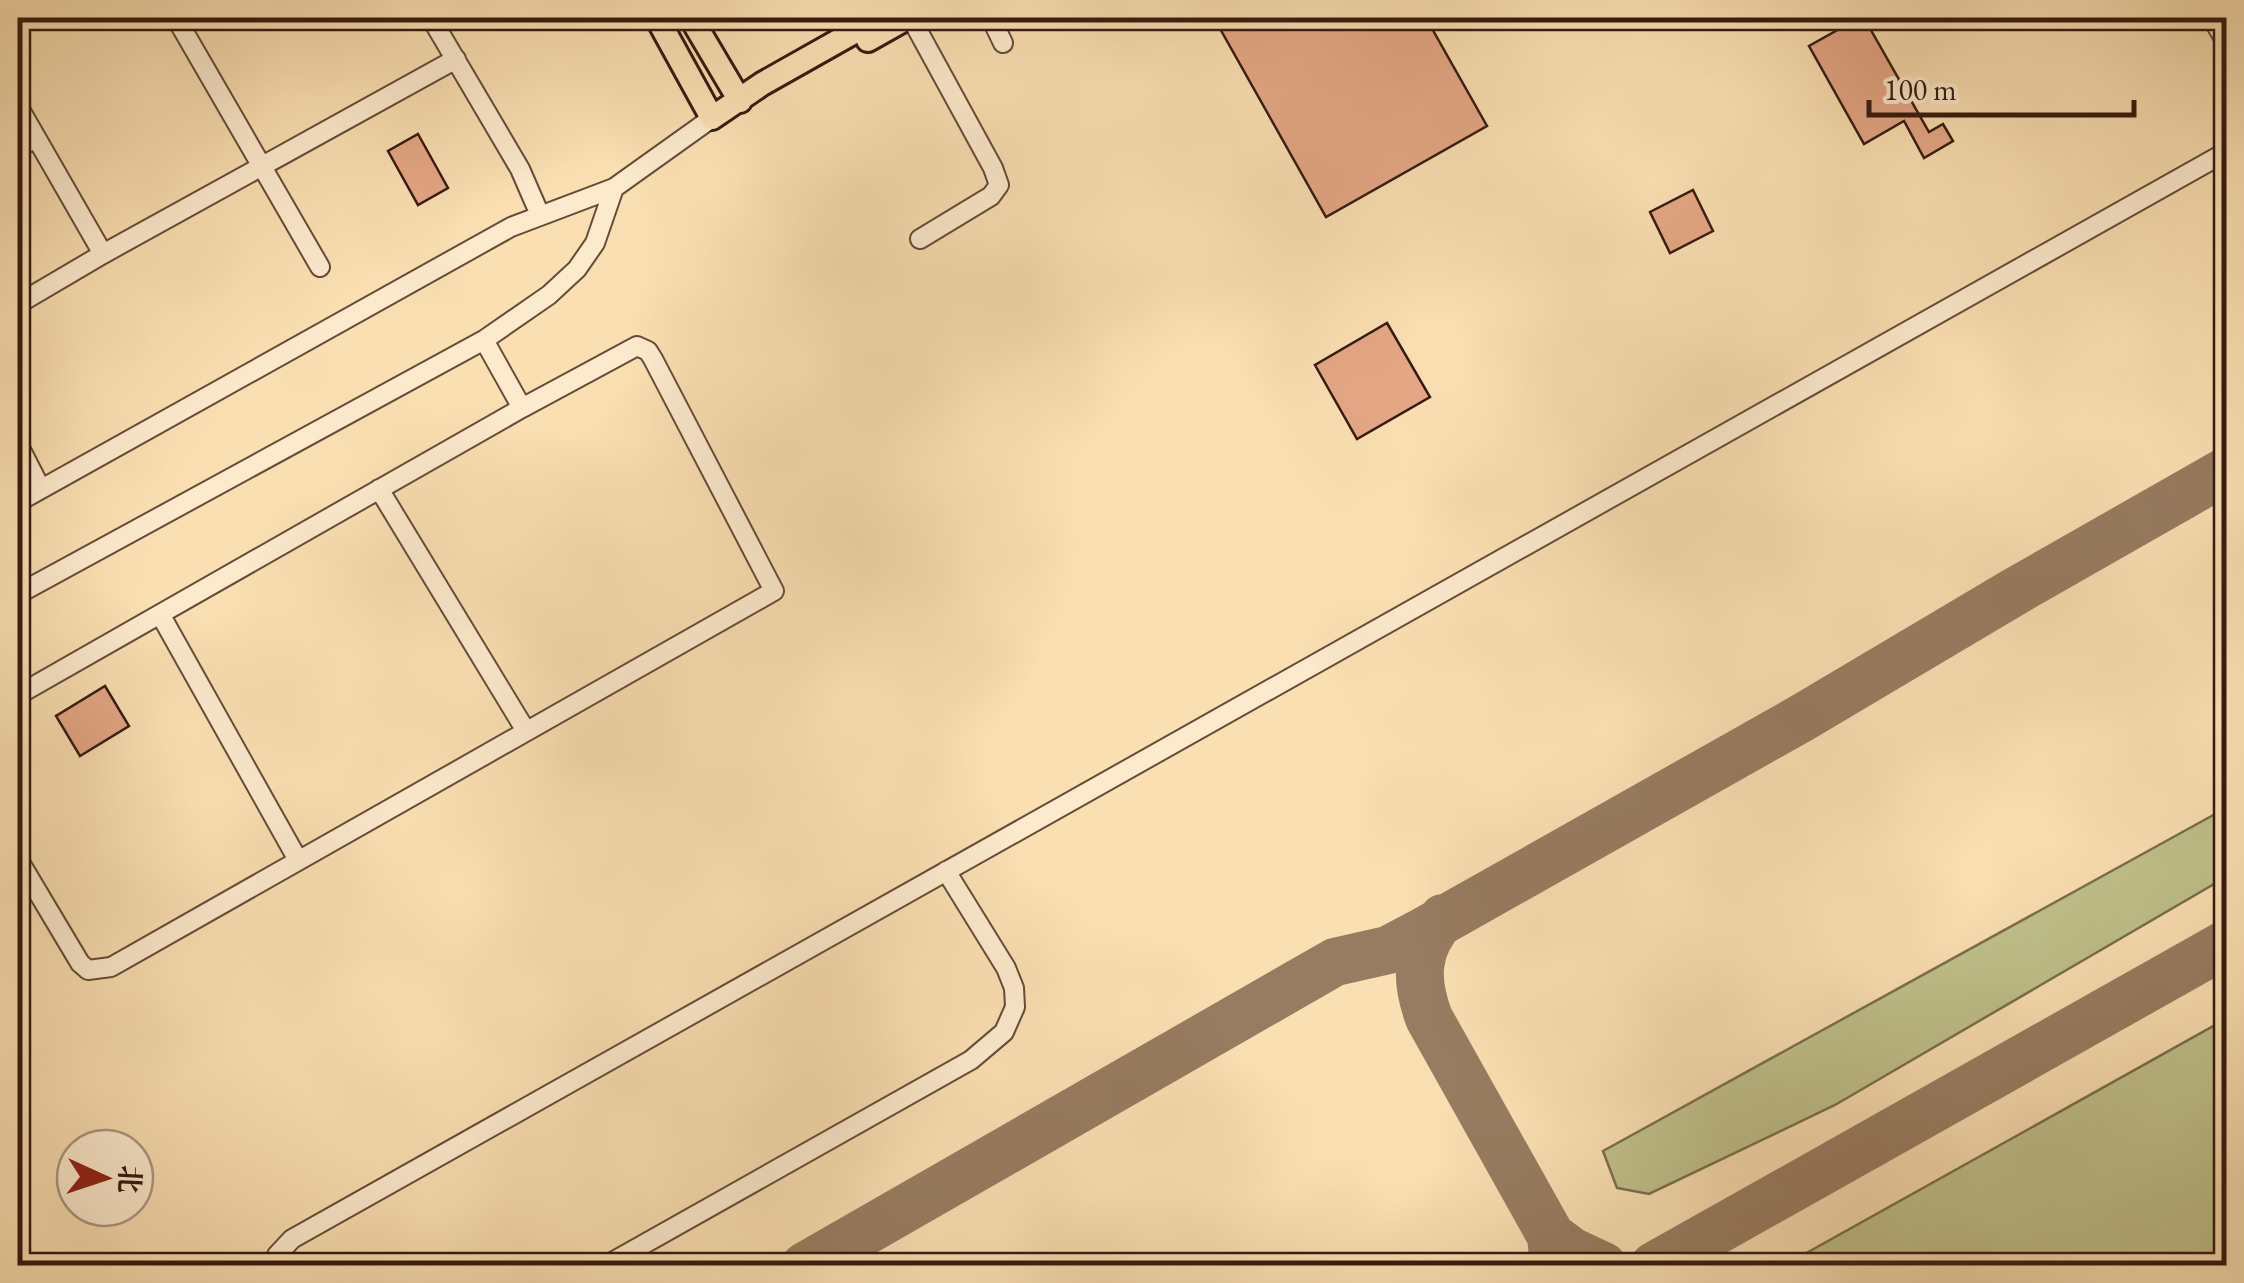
<svg xmlns="http://www.w3.org/2000/svg" width="2244" height="1283" font-family="'EB Garamond','Noto Serif SC',serif">
  <style>
    .green { fill: #c0c18b; stroke: #7a6e4e; stroke-width: 2.5 }
    .lines { fill: none; stroke-linecap: round; stroke-linejoin: round }
    .taxiway { stroke: #987c61; stroke-width: 48 }
    .building { fill: #e5a785; stroke: #351a10; stroke-width: 2.5 }
    .minor-casing { stroke: #664b38; stroke-width: 22 }
    .major-casing { stroke: #351a10; stroke-width: 28 }
    .minor { stroke: #fceacd; stroke-width: 18 }
    .major { stroke: #fadfb2; stroke-width: 22 }
  </style>
  <rect width="100%" height="100%" fill="#fadfb2"/>
  <filter id="stains"><feTurbulence type="fractalNoise" baseFrequency=".002" numOctaves="4"/><feColorMatrix values="0 0 0 0 .2 0 0 0 0 .09 0 0 0 0 .02 0 0 0 .5 -.17"/></filter>
  <radialGradient id="worn" r=".72"><stop offset=".6" stop-color="#630" stop-opacity="0"/><stop offset="1" stop-color="#630" stop-opacity=".3"/></radialGradient>
  <!-- green -->
  <path class="green" d="M2226,808v69l-391,228 -186,89 -32,-6 -14,-37z
    M2226,1019v246h-441z"/>
  <g class="lines">
    <!-- taxiway -->
    <path class="taxiway" d="M1443,918c-28,31 -28,62 -14,100l122,218
      M805,1266l530,-304 53,-12 36,-19 376,-212 214,-127 212,-121
      M1554,1266l-3,-30 20,15 32,15
      M1654,1266l572,-322"/>
  </g>
  <!-- building -->
  <path class="building" d="M1214,18h212l61,108 -161,91z
    M1859,18h5l65,114 14,-8 10,17 -29,17 -20,-37 -40,23 -55,-98z
    M418,134l30,54 -30,17 -30,-54z
    M1693,190l20,41 -43,22 -20,-41z
    M1387,323l43,74 -73,42 -42,-74z
    M105,686l24,40 -49,30 -24,-40z"/>
  <g class="lines">
    <!-- minor casing -->
    <g class="minor-casing">
      <path id="minor" d="M176,18l144,249
        M431,18l89,151 20,46
        M911,18l82,150 6,17 -8,11 -71,43
        M991,18l12,25
        M2212,18l14,24
        M18,106l85,148
        M18,148l18,-10
        M18,304l85,-50 353,-195
        M484,340l38,68
        M18,444l23,45
        M379,489l147,242
        M18,502l493,-275 103,-39
        M18,594l466,-254 65,-45 28,-26 18,-26 19,-55 98,-70
        M160,614l138,246
        M18,695l504,-287 115,-62 11,5 5,8 121,232 -663,376 -23,3 -8,-7 -62,-104
        M275,1266l2,-11 15,-16 1934,-1087
        M605,1266l366,-206 33,-28 11,-25 -1,-19 -8,-20 -60,-97"/>
    </g>
    <!-- major casing -->
    <g class="major-casing">
      <path id="major" d="M657,18l55,100 50,-34 117,-66
        M691,18l49,83
        M868,40l39,-22"/>
    </g>
    <!-- minor -->
    <use href="#minor" class="minor"/>
    <!-- major -->
    <use href="#major" class="major"/>
  </g>
  <!-- margin -->
  <rect width="2244" height="1283" fill="none" stroke="#fadfb2" stroke-width="60"/>
  <rect x="20" y="20" width="2204" height="1243" fill="none" stroke="#351a10" stroke-width="5"/>
  <rect x="30" y="30" width="2184" height="1223" fill="none" stroke="#351a10" stroke-width="2.5"/>
  <!-- north arrow -->
  <g transform="translate(105 1178) rotate(93)"><circle r="48" fill="#fceacd" stroke="#ac9781" stroke-width="2.5"/>
  <path d="M0-8L18 38L0 25L-18 38Z" fill="#8f2418"/>
  <text y="-15" font-size="28" font-weight="bold" text-anchor="middle" fill="#351a10">北</text>
  </g>
  <!-- scale -->
  <path d="M1869 100v15h265v-15" fill="none" stroke="#351a10" stroke-width="5"/>
  <text x="1884" y="100" font-size="30" fill="#351a10" stroke="#fceacd" stroke-width="8" paint-order="stroke">100 m</text>
  <rect width="100%" height="100%" filter="url(#stains)"/>
  <rect width="100%" height="100%" fill="url(#worn)"/>
</svg>
